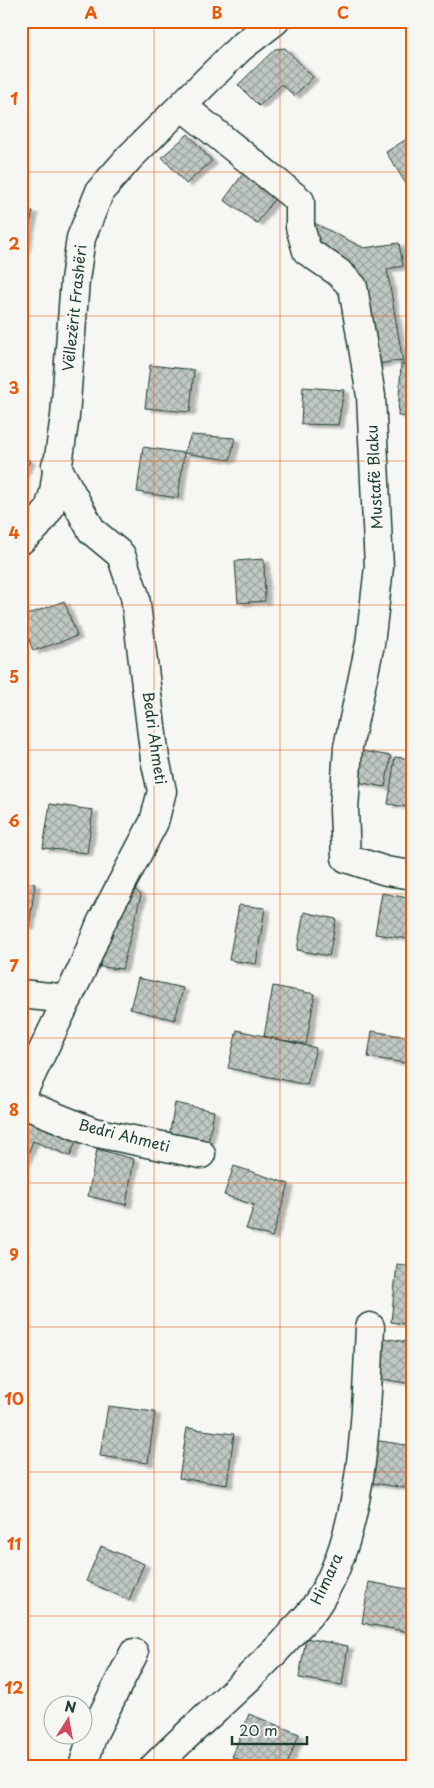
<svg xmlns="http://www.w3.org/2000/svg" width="434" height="1788" font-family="'Playpen Sans',sans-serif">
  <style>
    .building { fill: url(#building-cross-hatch); stroke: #1f3d34; filter: url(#shadow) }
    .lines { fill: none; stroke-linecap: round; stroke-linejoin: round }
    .minor-casing { stroke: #1f3d34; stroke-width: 31 }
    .minor { stroke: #f6f6f2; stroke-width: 28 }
    .grid { fill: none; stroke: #e8590c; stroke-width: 1; stroke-opacity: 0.55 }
    .labels { text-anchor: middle; stroke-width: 5; stroke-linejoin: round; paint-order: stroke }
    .street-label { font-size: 15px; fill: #1f3d34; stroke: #f6f6f2 }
    .neatline { fill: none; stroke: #e8590c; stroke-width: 2 }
    .grid-label { font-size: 16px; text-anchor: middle; font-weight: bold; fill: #e8590c }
  </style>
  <defs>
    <pattern id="building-cross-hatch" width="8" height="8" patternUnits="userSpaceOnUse" patternTransform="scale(1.25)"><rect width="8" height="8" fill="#c1c8c3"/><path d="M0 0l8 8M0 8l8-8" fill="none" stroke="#9ca49f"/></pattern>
    <filter id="shadow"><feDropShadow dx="5.5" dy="3" stdDeviation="1" flood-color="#0004"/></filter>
  </defs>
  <rect width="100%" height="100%" fill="#f6f6f2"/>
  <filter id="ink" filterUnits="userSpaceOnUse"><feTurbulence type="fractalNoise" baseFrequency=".02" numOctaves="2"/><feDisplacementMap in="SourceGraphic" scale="10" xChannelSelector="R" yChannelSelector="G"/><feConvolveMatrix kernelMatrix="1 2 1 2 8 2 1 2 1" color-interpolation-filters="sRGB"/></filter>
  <g filter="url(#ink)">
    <!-- building -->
    <path class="building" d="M285,48l28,29 -19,19 -12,-12 -23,22 -21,-21 37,-36z
      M188,134l24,27 -26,23 -24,-27z
      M413,135v60l-27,-43z
      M245,171l33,23 -21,29 -33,-23z
      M21,208l12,3 -9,38 -3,-1z
      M308,220l56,28 35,-5 4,23 -16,3 16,93 -8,-1 -21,4 -19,-99 -42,-18z
      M401,364l12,1v52l-15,-1z
      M150,365l44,5 -4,42 -45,-4z
      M303,387l41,3 -6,35 -37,-1z
      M191,435l44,3 -5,22 -46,-7z
      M143,447l41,6 -6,45 -41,-6z
      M21,456l9,5 -9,15z
      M264,559l1,42 -27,2 -3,-42z
      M64,601l13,35 -44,15 -12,-34z
      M363,751l28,5 -6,31 -28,-5z
      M395,757l18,2v49l-25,-4z
      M50,804l43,6 -6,43 -44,-5z
      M21,882l14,2 -6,43 -8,-1z
      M128,883l13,12 -19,74 -22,-2 13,-60z
      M382,893l31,6 -4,40 -34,-5z
      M239,905l26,3 -9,56 -27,-4z
      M304,912l32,7 -7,37 -32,-6z
      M138,978l45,10 -8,32 -45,-11z
      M273,986l42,8 -9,50 -42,-7z
      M237,1030l79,18 -9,37 -79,-17z
      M372,1031l41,7 -2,26 -43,-7z
      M175,1103l39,8 -7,38 -39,-7z
      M21,1115l57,21 -8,20 -37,-15 -12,30z
      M97,1149l37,10 -8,46 -38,-9z
      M234,1166l55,18 -17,53 -26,-8 8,-24 -30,-10z
      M397,1264l16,2v59l-22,-3z
      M383,1338l30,5v41l-37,-6z
      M108,1406l47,6 -7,51 -48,-7z
      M187,1428l47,6 -7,51 -48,-7z
      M373,1440l40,6v43l-47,-7z
      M101,1546l43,18 -15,36 -43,-19z
      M369,1582l44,8v24l-4,18 -47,-9z
      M306,1638l42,8 -6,39 -43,-7z
      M249,1714l50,20 -13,33h-30l-24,-10z"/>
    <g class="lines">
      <!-- minor casing -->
      <g class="minor-casing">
        <path id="minor" d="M182,106l118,95v26l7,24 31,21 15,15 18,109 8,171 -9,77 -22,103 -4,63 2,48 40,13 27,4
          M21,540l16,-14 12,-17 5,-17 11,-76 10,-136 6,-42 19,-47 30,-34 110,-109 35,-27
          M21,994l47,5
          M21,1096l62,-129 18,-44 53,-101 8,-31 -7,-32 -20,-163 -14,-41 -29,-24 -36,-66
          M21,1103l72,29 108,22
          M83,1767l9,-31 42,-83
          M154,1767c44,-45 94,-84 136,-132 8,-9 18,-18 25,-28 50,-73 51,-194 55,-280"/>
      </g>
      <!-- minor -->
      <use href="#minor" class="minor"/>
    </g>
  </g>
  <!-- grid -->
  <path class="grid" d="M154,21v1746M280,21v1746M21,172h392M21,316h392M21,461h392M21,605h392M21,750h392M21,894h392M21,1038h392M21,1183h392M21,1327h392M21,1472h392M21,1616h392"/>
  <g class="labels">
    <!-- street labels -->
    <g class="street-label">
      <text transform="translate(75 308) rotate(-84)" y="5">Vëllezërit Frashëri</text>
      <text transform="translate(375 477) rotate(-93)" y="5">Mustafë Blaku</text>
      <text transform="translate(154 738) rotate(82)" y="5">Bedri Ahmeti</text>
      <text transform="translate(124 1136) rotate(14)" y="5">Bedri Ahmeti</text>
      <text transform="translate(327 1579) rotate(-65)" y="5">Himara</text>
    </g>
  </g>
  <!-- margin -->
  <rect width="434" height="1788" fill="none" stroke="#f6f6f2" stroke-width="55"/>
  <!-- north arrow -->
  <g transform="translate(68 1720) rotate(11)"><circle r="24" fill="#f6f6f2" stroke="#a0aca6"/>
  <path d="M0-4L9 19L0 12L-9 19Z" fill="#d1495b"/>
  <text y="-8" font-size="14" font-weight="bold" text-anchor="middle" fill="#1f3d34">N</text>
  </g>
  <!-- scale -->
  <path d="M232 1736v8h75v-8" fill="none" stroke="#1f3d34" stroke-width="2.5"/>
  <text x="239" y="1736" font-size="15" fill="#1f3d34" stroke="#f6f6f2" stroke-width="4" paint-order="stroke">20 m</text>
  <rect x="28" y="28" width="378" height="1732" class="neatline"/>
  <g class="grid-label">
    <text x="91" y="19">A</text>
    <text x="217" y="19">B</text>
    <text x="343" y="19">C</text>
    <text x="14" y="105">1</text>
    <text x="14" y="250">2</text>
    <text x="14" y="394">3</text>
    <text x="14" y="539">4</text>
    <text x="14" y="683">5</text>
    <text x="14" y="827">6</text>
    <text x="14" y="972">7</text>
    <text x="14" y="1116">8</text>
    <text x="14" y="1261">9</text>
    <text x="14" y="1405">10</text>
    <text x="14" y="1550">11</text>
    <text x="14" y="1694">12</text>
  </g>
</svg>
